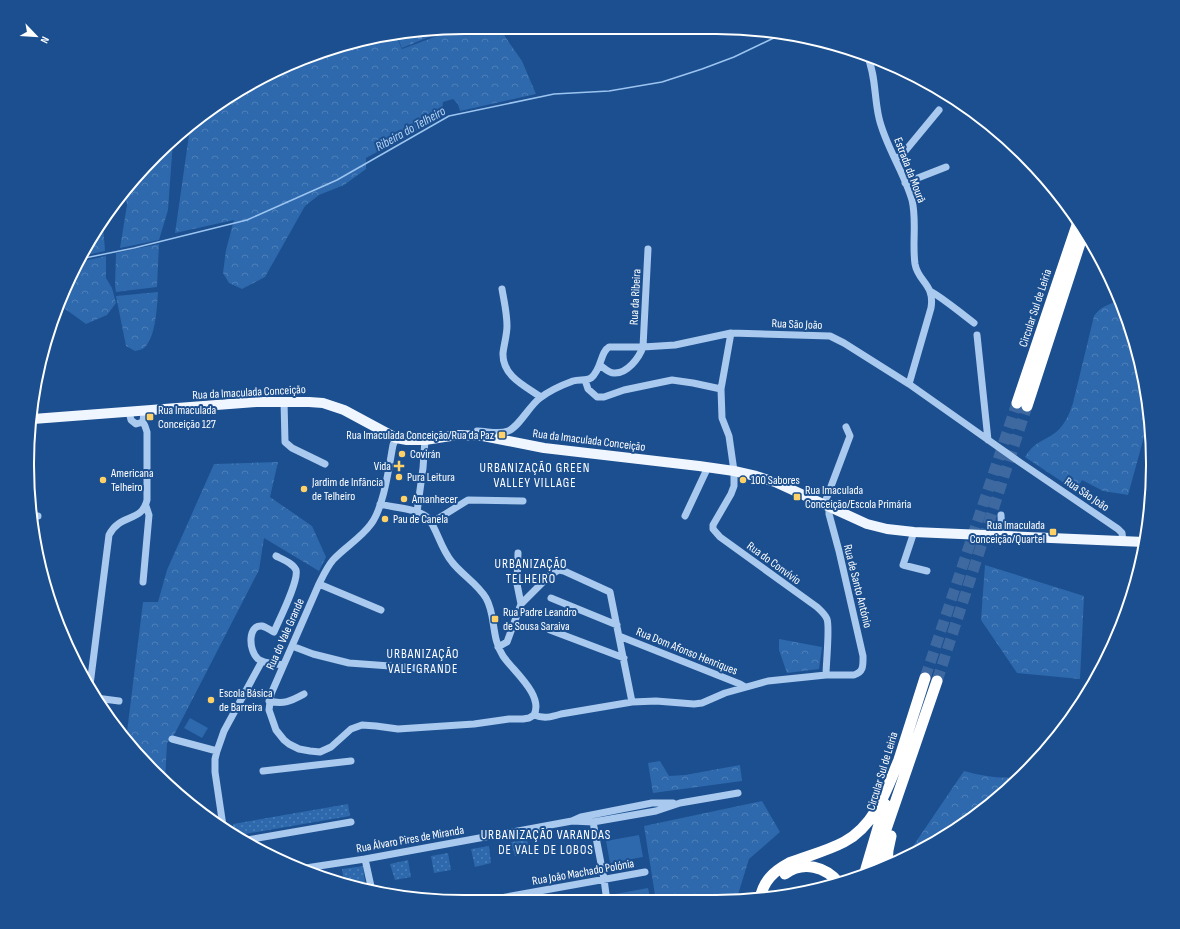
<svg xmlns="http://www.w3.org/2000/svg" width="1180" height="929" font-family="'Sofia Sans Condensed',sans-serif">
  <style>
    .forest { fill: url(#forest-crowns) }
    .cemetery { fill: url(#cemetery-stones) }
    .garden { fill: url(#garden-dots) }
    .pitch { fill: #2e69ad }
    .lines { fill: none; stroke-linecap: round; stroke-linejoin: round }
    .stream { stroke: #9cc4f0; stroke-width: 1.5 }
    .highway-tunnel { stroke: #3d69a0; stroke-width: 11; stroke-dasharray: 11 5.5; stroke-linecap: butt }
    .minor { stroke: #a9c9ee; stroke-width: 7 }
    .major { stroke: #f0f6ff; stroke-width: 10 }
    .highway { stroke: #fff; stroke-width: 11 }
    .poi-dot { fill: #ffd166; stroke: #1b4f8f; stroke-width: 1.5 }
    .labels { text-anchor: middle; stroke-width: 4; stroke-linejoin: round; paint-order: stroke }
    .street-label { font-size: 12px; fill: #fff; stroke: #1b4f8f }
    .poi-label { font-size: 12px; fill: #fff; stroke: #1b4f8f; text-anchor: start }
    .water-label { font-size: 13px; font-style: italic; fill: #b5d3f5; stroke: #1b4f8f }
    .neighbourhood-label { font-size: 13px; letter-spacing: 1px; fill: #fff; stroke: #1b4f8f }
    .rim { fill: none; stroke: #fff; stroke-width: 2 }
  </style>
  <defs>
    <pattern id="forest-crowns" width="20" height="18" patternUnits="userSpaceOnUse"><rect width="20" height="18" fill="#2e69ad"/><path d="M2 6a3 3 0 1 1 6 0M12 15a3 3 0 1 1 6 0" fill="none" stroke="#4d80b9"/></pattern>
    <pattern id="cemetery-stones" width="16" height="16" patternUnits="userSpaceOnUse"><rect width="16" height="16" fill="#2e69ad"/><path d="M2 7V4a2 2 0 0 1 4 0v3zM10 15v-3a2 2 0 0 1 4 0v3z" fill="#4d80b9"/></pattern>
    <pattern id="garden-dots" width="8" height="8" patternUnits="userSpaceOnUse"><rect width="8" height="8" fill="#2e69ad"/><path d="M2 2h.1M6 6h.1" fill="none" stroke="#4d80b9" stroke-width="1.8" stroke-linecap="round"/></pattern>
  </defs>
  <rect width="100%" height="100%" fill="#1b4f8f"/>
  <!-- forest -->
  <path class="forest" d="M464,27h36l6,11 16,23 14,33 -76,17 -2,-7 -5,-5 -10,3 -2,15 -75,41v11l-22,16 -25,10 -14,11 -40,71 -23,12 -13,-6 -6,-10 3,-23 8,-30 -59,13 15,-105 56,-42 105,-44 45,-6 6,13 38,-14 3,-3 -1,-2z
    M173,141l-5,69 -9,30 -39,8 7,-43 -2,-11 30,-39z
    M103,224l2,27 -23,5 4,-10z
    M159,244l-2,43 -41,5 -1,-6 1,-33z
    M106,256v22l6,10 4,15 -9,12 -21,9 -25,-18 18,-44z
    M158,292c-1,14 -2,46 -14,56 -3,2 -6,2 -9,3l-9,-5 -10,-50z
    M1119,301l11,23 19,84 1,7 -22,80 -25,-4 -21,-11 -6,11 -51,-34c9,-14 14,-14 27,-22 11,-7 17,-19 21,-32l21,-87c6,-9 15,-12 25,-15z
    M278,462l-8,35 42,29 14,31 -7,14 -55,-33 -5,32 -85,165 -7,8 -2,38 -30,-28 -9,-13 17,-138h15l9,-32 47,-106z
    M985,565l99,31 -4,83 -63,-6 -36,-53z
    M779,639l43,8 -3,22 -32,4 -8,-23z
    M660,761l9,15 16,-1 55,-10 2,16 -89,12 -5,-30z
    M964,771c18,5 36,8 55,6l-15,17 -70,49 -27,12z
    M762,801l18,31 -31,27 -13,42h-80l-12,-75z"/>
  <!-- cemetery -->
  <path class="cemetery" d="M440,30l1,2 -39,16 -5,-12z"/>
  <!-- garden -->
  <path class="garden" d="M348,804l2,12 -111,19 -5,-3 -1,-8z
    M527,840l4,14 -16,2 -4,-14z
    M489,846l2,17 -16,4 -4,-18z
    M448,853l3,17 -17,3 -3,-17z
    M408,860l3,17 -16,3 -5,-16z
    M363,866l2,16 -21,1 -2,-14z"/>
  <!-- pitch -->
  <path class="pitch" d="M190,718l18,10 -6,10 -18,-10z
    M639,835l4,22 -33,6 -4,-22z
    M648,888l3,13h-34l-2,-7z"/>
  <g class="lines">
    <!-- stream -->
    <path class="stream" d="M80,259l54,-11 113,-28 90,-40 112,-64 105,-22 55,-3 53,-9 40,-13 32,-12 46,-22"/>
    <!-- highway-tunnel -->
    <path class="highway-tunnel" d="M925,678l92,-275
      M937,681l90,-275"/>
    <!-- minor -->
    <path class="minor" d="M867,55c9,20 7,42 12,63 6,27 25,54 33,82 5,21 0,43 3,64 3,18 20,20 16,44l-22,76
      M895,158l6,-2 38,-46
      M905,183l41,-16
      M502,289c2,12 5,24 5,37 0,9 -3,18 -4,27 -1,23 22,33 38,44
      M930,291c16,9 29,21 44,32
      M731,333l-10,56 1,29 7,18 5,35v15l-3,8 -18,31v4l7,8 97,70c3,3 8,7 10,12 3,8 -1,45 -1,56
      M977,335l11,105
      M600,365c4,3 9,8 14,8 13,1 25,-15 29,-26l5,-98
      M585,380l3,9 9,8h7l20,-7 48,-10 21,3 28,6
      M284,401l1,41 7,6 33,16
      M129,412l2,8 5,4 7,-2 1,-11
      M477,431c10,0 22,4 31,0 11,-4 21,-25 32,-33 9,-7 22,-13 33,-17 6,-2 13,0 18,-3 11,-9 9,-26 18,-31h34l32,-2 56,-12 99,3 14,7 65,41 109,77 100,68 4,4 1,8
      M396,438l-3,7c-4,21 -9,62 -22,79 -10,14 -26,23 -38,36 -6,7 -10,16 -14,24l-48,110 -2,16 7,20 8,10 5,4 10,5 11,2 10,1 11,-5 20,-18 11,-4 14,1 22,3 76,-5 35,-5h14l6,-1 5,-3
      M380,504c14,4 39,4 49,15 9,13 12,30 23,43 10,13 25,21 34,36 10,17 5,40 17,58 10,15 41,39 31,59
      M824,505l26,-69 -4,-9
      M417,512l6,-44 2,-28
      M1001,515l1,21
      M34,516h4
      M685,516l23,-49
      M431,523l37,-23 55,1
      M914,532l-11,33 24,6
      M276,556c6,3 17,7 20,14 3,11 -17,50 -22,62 -4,-2 -8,-5 -12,-6 -14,-2 -14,24 -4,33 7,5 17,4 25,6
      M143,582l6,-67 -3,-9
      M319,584l62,26
      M551,598l66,27
      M521,604l29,-29 9,-5 5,1 46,21 22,110
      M550,630l74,28
      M619,636l121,48 5,3
      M292,646l21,8 36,9 68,5
      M498,647l9,-5 14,-38 -4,-20 1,-31
      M91,690l-1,-5 19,-150c11,-22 33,-12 38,-35v-68l-2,-6 -2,-4
      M96,698l23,3
      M269,701c15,4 22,0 35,-7
      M534,715c10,4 17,2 27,-1l71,-12 24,-1 38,3 8,-1 23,-10 43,-12 58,-6h28c10,-3 9,-10 9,-19l-24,-105 -10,-37v-7
      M172,739l45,12
      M263,771l88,-10
      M572,821l9,-4 71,-14h21
      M593,822l11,57 3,23
      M223,826l-8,-54v-13l2,-8 7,-20 38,-70
      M247,840l104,-18
      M365,859l7,32
      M299,869l66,-10 207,-38 21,1 63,-11 24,-8 58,-10
      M478,902l167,-30"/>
    <!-- major -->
    <path class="major" d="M33,419l223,-17h53l14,1 21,7 52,28 11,2h18l32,-5 26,1 61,12 155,18 35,5 22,5 19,6 92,42 20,5 27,3 230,10"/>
    <!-- highway -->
    <path class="highway" d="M1017,403l61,-181
      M1027,406l57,-175
      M896,769l29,-91
      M887,863l1,-13 3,-14
      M874,868l8,-27 55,-160
      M865,872l20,-68
      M785,874c18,-14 41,-7 54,9
      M760,899c3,-18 14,-28 29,-36 18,-7 38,-12 55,-21 30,-16 42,-50 54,-80"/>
  </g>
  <!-- markers -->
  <g class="poi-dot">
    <rect x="146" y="413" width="8" height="8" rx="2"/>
    <rect x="498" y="431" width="8" height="8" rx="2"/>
    <circle cx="402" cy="454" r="4"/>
    <path d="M397 460h4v4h4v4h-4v4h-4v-4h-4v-4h4z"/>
    <circle cx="399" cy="477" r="4"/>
    <circle cx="103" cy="480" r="4"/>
    <circle cx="743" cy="480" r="4"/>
    <circle cx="304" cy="489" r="4"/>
    <rect x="793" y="493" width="8" height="8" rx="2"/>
    <circle cx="404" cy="499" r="4"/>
    <circle cx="385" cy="519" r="4"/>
    <rect x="1049" y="528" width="8" height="8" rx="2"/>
    <rect x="491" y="615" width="8" height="8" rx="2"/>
    <circle cx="211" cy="700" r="4"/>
  </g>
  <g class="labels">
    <!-- street labels -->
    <g class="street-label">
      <text transform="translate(910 170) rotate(69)" y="4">Estrada da Mourã</text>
      <text transform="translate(635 297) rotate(-87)" y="4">Rua da Ribeira</text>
      <text transform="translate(1035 308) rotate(-72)" y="4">Circular Sul de Leiria</text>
      <text transform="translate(797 324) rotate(2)" y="4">Rua São João</text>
      <text transform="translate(249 392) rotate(-3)" y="4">Rua da Imaculada Conceição</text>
      <text transform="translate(589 440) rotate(7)" y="4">Rua da Imaculada Conceição</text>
      <text transform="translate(1087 494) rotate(34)" y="4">Rua São João</text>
      <text transform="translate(774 563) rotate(36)" y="4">Rua do Convívio</text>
      <text transform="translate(858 586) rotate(76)" y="4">Rua de Santo António</text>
      <text transform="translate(285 634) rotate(-66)" y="4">Rua do Vale Grande</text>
      <text transform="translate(687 651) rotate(22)" y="4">Rua Dom Afonso Henriques</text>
      <text transform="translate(882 771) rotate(-73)" y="4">Circular Sul de Leiria</text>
      <text transform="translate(410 839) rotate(-10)" y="4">Rua Álvaro Pires de Miranda</text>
      <text transform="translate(583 872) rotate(-10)" y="4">Rua João Machado Polónia</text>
    </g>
    <!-- poi labels -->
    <g class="poi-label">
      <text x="158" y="414">Rua Imaculada<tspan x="158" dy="14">Conceição 127</tspan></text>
      <text x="494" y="439" text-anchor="end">Rua Imaculada Conceição/Rua da Paz</text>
      <text x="410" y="458">Covirán</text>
      <text x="391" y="470" text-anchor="end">Vida</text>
      <text x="111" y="477">Americana<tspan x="111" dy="14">Telheiro</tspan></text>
      <text x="407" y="481">Pura Leitura</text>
      <text x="751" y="484">100 Sabores</text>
      <text x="312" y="486">Jardim de Infância<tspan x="312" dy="14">de Telheiro</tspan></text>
      <text x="805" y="494">Rua Imaculada<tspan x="805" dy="14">Conceição/Escola Primária</tspan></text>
      <text x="412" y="503">Amanhecer</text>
      <text x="393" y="523">Pau de Canela</text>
      <text x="1045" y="529" text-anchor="end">Rua Imaculada<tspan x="1045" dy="14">Conceição/Quartel</tspan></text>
      <text x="503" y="616">Rua Padre Leandro<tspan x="503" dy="14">de Sousa Saraiva</tspan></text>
      <text x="219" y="697">Escola Básica<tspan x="219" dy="14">de Barreira</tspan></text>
    </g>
    <!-- water labels -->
    <g class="water-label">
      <text transform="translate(410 128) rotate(-29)" y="5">Ribeira do Telheiro</text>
    </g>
    <!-- neighbourhood labels -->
    <g class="neighbourhood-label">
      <text x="535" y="472">URBANIZAÇÃO GREEN<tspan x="535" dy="15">VALLEY VILLAGE</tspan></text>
      <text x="531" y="568">URBANIZAÇÃO<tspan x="531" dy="15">TELHEIRO</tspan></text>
      <text x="423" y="658">URBANIZAÇÃO<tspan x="423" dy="15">VALE GRANDE</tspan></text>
      <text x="546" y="839">URBANIZAÇÃO VARANDAS<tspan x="546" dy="15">DE VALE DE LOBOS</tspan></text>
    </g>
  </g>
  <!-- crop -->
  <path d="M0 0H1180V929H0ZM464 34H716A430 430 0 0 1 1146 464V465A430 430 0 0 1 716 895H464A430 430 0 0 1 34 465V464A430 430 0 0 1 464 34Z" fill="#1b4f8f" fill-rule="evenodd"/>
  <path class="rim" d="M464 34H716A430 430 0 0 1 1146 464V465A430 430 0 0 1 716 895H464A430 430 0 0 1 34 465V464A430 430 0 0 1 464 34Z"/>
  <!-- north arrow -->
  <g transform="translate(36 36) rotate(115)" stroke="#1b4f8f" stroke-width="3" paint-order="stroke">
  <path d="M0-3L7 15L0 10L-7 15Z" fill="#ffffff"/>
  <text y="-6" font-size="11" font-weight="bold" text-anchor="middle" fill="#ffffff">N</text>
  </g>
</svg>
